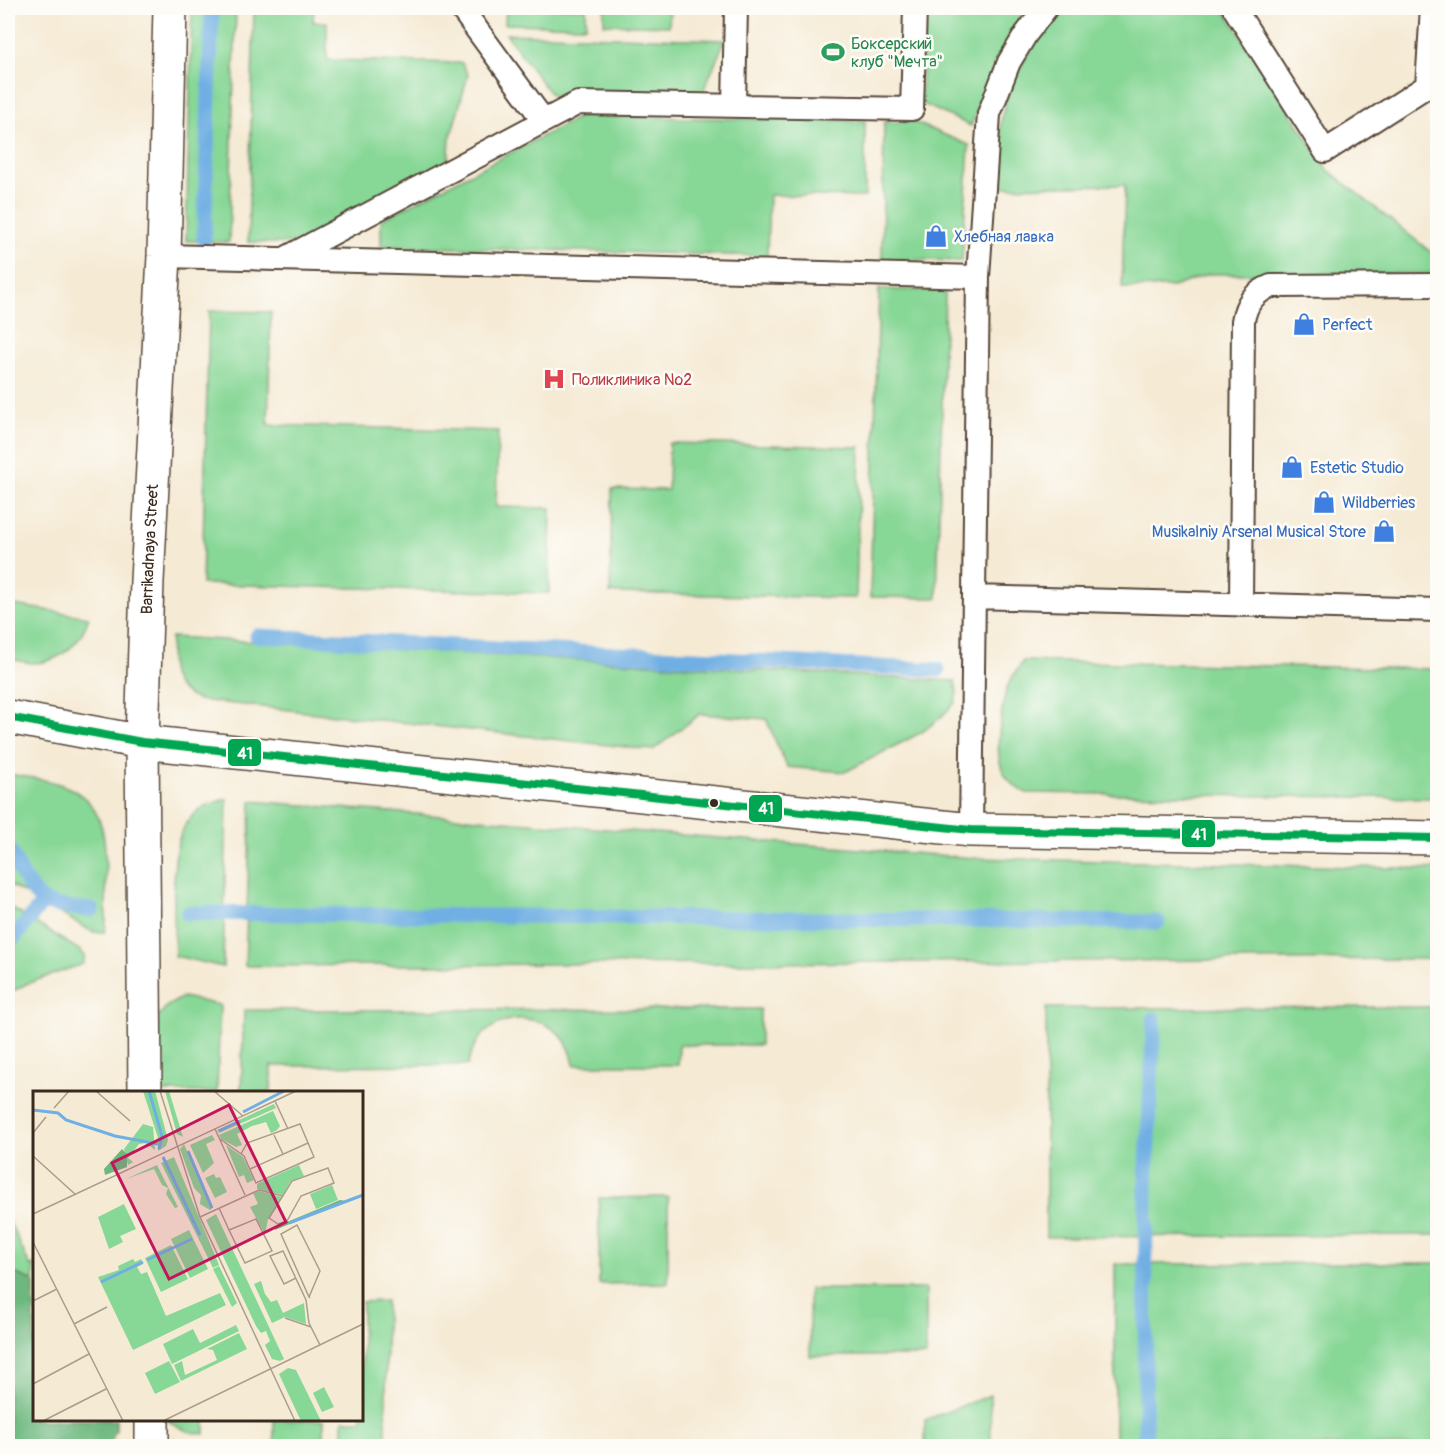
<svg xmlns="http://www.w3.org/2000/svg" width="1445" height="1454" font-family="Pangolin,sans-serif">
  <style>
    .green { fill: #87d796; stroke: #61805a; stroke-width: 1.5 }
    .forest { fill: #6db87f; stroke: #54714e; stroke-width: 1.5 }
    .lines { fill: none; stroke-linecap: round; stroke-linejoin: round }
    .stream { stroke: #6fafe3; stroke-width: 15 }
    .service-casing { stroke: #574739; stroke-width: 26 }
    .minor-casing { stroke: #574739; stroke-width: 36 }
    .primary-casing { stroke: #574739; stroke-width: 36 }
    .service { stroke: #fff; stroke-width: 22 }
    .minor { stroke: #fff; stroke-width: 33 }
    .primary { stroke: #fff; stroke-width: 33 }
    .bus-1-casing { stroke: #fdfcf7; stroke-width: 12 }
    .bus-1 { stroke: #00a651; stroke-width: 8 }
    .bus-dot { fill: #3b2a1e; stroke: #fdfcf7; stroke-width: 2 }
    .labels { text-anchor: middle; stroke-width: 5; stroke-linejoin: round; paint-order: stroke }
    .leisure-label { font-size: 16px; fill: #27864d; stroke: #fdfcf7; text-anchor: start }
    .shop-label { font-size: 16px; fill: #366cbe; stroke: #fdfcf7; text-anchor: start }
    .health-label { font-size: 16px; fill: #be3a42; stroke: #fdfcf7; text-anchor: start }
    .street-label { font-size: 16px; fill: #3b2a1e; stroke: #fdfcf7 }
    .inset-river { fill: none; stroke: #6fafe3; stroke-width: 3 }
    .inset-road { fill: none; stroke: #ab9d8b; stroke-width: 1.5 }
    .view { fill: #c2185b; fill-opacity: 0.15; stroke: #c2185b; stroke-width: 3 }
    .inset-edge { fill: none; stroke: #3b2a1e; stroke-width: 3 }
    .line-badge { stroke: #fdfcf7; stroke-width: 2 }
    .badge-label { font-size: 16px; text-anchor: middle; font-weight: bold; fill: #fff }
  </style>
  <rect width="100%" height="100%" fill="#fdfcf7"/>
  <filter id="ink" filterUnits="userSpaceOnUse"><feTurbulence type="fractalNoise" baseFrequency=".0167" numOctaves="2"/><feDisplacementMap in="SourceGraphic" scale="12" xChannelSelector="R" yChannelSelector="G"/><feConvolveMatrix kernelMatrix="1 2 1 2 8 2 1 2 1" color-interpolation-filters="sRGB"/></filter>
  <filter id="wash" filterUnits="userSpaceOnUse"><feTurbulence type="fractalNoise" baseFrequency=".008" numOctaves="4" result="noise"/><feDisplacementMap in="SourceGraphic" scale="24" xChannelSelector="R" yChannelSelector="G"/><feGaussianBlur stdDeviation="1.35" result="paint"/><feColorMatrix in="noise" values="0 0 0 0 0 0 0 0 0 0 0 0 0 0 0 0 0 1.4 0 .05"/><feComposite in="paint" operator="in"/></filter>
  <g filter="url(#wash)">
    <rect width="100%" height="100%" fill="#f5ead4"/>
    <!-- green -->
    <path class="green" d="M192,8h44l-7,234 -43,-1z
      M254,8h60l-1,14h14v38l135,3 6,12 -18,64 -2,25 -150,80 -50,-2z
      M506,8h80v18l-81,-2z
      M604,8h66l-1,18 -65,-2z
      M924,8h104c-26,35 -42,77 -57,118l-50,-23z
      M1064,8h159l104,161 110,88v16l-228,1 -36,13 -51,1 3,-103 -128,2c1,-23 1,-48 5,-70 8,-42 34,-79 62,-109z
      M506,34l219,6 -24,56 -150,-1z
      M581,116l284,5v76l-96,-2 -2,61 -386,-10v-26z
      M884,122h30l55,23 -7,116 -80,-2z
      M879,289l66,2 -8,307 -67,-1z
      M209,311l62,1 -3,113 230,6 -2,76 55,1 -2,85 -347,-9z
      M669,443l191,4 -4,151 -246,-5 2,-104 56,1z
      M8,604l81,13c-7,24 -27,45 -54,46 -9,0 -19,-3 -27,-5z
      M171,637l784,44 2,11 -2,11 -15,15 -18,14 -77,40 -58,-5 -21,-48 -66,-5 -47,36 -455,-50c-32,-13 -28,-33 -27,-63z
      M1023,661l414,8v129l-410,-5c-34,-15 -30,-45 -26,-76 2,-10 3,-22 7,-32 4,-8 10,-16 15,-24z
      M8,774c23,4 55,6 74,22 27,21 23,60 24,90 0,15 1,31 -1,46h-12l-85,-48z
      M227,799l-4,168 -48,-11c-1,-20 -1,-41 -1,-61 0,-43 0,-86 53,-96z
      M251,801l724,57 462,11v90l-1192,7z
      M8,906l73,45 4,5 -2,8 -57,20 -18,10z
      M183,997l37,8 -3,87h-58l-2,-74 10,-12z
      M1437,1007v228l-391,2v-229z
      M760,1009v36h-81l-1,20h-104c-9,-61 -95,-62 -106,0l-197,1v26h-30l3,-82z
      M668,1197v86l-69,1v-86z
      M8,1218l22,48 4,-1v16l-26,-10z
      M1437,1263v183h-322v-182z
      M809,1289h117v67h-116z
      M386,1301v145h-43v-26h19v-118z
      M990,1395l1,51h-66v-26z
      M167,1420h38v14c-15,0 -27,-6 -38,-14z
      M274,1420h50v26h-50z"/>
    <!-- forest -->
    <path class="forest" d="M8,1271l26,10v139h82v10l-8,16h-100z"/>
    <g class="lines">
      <!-- stream -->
      <path class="stream" d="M204,239l8,-231
        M257,636l681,34
        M8,848c11,18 20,48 42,56 12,4 28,4 42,6
        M188,913l970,9
        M8,945l36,-44
        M1145,1446l1,-263 8,-164"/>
    </g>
  </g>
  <g filter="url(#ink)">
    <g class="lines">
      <!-- service casing -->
      <g class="service-casing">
        <path id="service" d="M461,8l83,113
          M1234,8l91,143 102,-65 5,-78
          M734,105l2,-97
          M164,256l814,21
          M286,258l292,-155 334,6 3,-101
          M975,597l463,13
          M1241,605l2,-284c3,-18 11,-28 28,-35l167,-1
          M971,830l7,-553 11,-163 20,-52 17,-28 20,-26"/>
      </g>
      <!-- minor casing -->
      <g class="minor-casing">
        <g id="minor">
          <path id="s1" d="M145,1092l-3,-350 5,-161 17,-325 6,-248"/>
          <path d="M152,1420v26"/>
        </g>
      </g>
      <!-- primary casing -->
      <g class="primary-casing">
        <path id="primary" d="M8,717l134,25 829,88 467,8"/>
      </g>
      <!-- service -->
      <use href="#service" class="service"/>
      <!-- minor -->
      <use href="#minor" class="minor"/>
      <!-- primary -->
      <use href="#primary" class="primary"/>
      <!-- bus-1 casing -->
      <g class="bus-1-casing">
        <path id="bus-1" d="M8,717l134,25 829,88 467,8"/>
      </g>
      <!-- bus-1 -->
      <use href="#bus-1" class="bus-1"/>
    </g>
  </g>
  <!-- icons -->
  <defs>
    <g id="stadium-bare" transform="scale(1.8)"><path d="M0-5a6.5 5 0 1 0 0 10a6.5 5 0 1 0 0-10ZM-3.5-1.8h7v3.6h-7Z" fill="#2e9e5b" stroke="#fdfcf7" stroke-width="2.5" paint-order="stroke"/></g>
    <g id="shop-bare" transform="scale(1.8)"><path d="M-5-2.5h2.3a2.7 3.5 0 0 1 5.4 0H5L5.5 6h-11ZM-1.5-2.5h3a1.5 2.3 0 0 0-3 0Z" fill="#3f7fe0" stroke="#fdfcf7" stroke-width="2.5" paint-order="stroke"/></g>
    <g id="hospital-bare" transform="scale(1.8)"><path d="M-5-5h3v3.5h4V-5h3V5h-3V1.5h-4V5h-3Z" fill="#e0444e" stroke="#fdfcf7" stroke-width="2.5" paint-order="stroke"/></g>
  </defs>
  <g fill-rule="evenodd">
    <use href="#stadium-bare" x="833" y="52"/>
    <use href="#shop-bare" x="936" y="236"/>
    <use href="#shop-bare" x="1304" y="324"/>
    <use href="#hospital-bare" x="554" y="379"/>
    <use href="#shop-bare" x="1292" y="467"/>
    <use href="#shop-bare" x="1324" y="502"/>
    <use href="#shop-bare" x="1384" y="531"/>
  </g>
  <!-- markers -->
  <circle class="bus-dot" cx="714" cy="803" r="5"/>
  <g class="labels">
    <!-- leisure labels -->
    <g class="leisure-label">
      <text x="851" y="49">Боксерский<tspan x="851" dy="18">клуб "Мечта"</tspan></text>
    </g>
    <!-- shop labels -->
    <g class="shop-label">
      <text x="954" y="242">Хлебная лавка</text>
      <text x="1322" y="330">Perfect</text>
      <text x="1310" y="473">Estetic Studio</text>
      <text x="1342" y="508">Wildberries</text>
      <text x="1366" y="537" text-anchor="end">Musikalniy Arsenal Musical Store</text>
    </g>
    <!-- health labels -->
    <g class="health-label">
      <text x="572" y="385">Поликлиника №2</text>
    </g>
    <!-- street labels -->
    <g class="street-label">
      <text dy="6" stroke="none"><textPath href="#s1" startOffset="543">Barrikadnaya Street</textPath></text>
    </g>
  </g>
  <!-- overview -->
  <g transform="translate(33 1091)">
    <rect width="330" height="330" fill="#f5ead4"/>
    <path d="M110,0h12l13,49 -2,6 -8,5v-13zM132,0h4l14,46 -6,-3zM241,13l2,4 -57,25 -2,-3zM240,20l7,15 -3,4 -6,3 -5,-11 -14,4 -15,8 5,11 -6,2 -15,-8 -2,-4zM110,33l10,3 2,23 -9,-7 -7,1 -11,14 5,4 -5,3 -4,-16zM179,44l3,5 -9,4 8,19 -11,10 -13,-28zM151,53l28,65 -2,1 -10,-6 1,-9 -7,-7 -14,-39zM193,54l17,12 11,23 -7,3 -3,-8 -5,2zM141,66l45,108 -6,3 -52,-105zM124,74l21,42 -3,1 -9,-14 2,-6 -6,-3 -8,-16 -28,10zM266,74l5,11 -13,5 -8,14 -26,-6v-5zM181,83l2,4 4,-1 7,15 -12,6 -10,-20zM299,94l6,15 -22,9 -6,-15zM226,100l23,6 -14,22 -3,15 -15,-27 8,-3 -5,-11zM91,113l12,25 -16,7 3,6 -14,7 -11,-32zM183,123l68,145 -4,2 -8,-2 -7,-14 5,-4 -4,-10 -5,2 -5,-7 -50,-106zM156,139l19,39 -18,9 -19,-39zM138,154l17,34 -27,13 -16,-34zM100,168l2,3 6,-3 2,5 -6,3 4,7 6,-2 19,44 54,-23 6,12 -93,45 -35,-73 21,-7 -1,-4zM186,175l18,37 -5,4 -19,-38zM228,190l4,13 6,8 6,-2 6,13 21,-10 2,21 -21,-7 -13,6 -18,-39zM203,234l3,6 -67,33 -9,-20 30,-15 7,14zM206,242l8,16 -66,32 -7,-16 8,-4 3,14 32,-15 -4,-10 -6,-1zM136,270l11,21 -25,12 -10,-21zM255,277l8,2 25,51h-20l-22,-47zM291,296l10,20 -12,5 -9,-19z" fill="#87d796"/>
    <path d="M89,58l5,5v13l-22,8 -1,-6zM307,109l6,1 -71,29v-3z" fill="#6db87f"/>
    <path class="inset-river" d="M116,0l13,45 -3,13M0,19l25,3 8,7 49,16 43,8M210,21l41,-21M186,40l21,-10M155,60l24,57M130,66l37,78M256,132l74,-28M114,169l45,-21M68,191l42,-20"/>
    <path class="inset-road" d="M63,0l34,30M127,0l40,126 95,204M181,0l29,25M242,10l13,28M21,17l15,-17M182,38l30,66M0,42l13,-16M241,44l9,19M187,48l24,17 12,27 58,-26 -14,-33 -53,19 -6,11M0,65l43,39M295,77l6,15 -33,13 -14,25 -9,3 -9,-6 23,-37zM217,78l58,-26M186,117l10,22 16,33 27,-12 -16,-32 -27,11M0,123l263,-123M167,126l59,-27 24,6M0,151l90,179M263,187l-12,6 -14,-28 13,-5 23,49 3,23 11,22M276,206l11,-26 -23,-46 -16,9 28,63 1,1M0,210l24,-12M252,227l26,9M41,233l33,-17M0,293l56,-30M10,330l63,-32M130,330l200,-97"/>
    <path class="view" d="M196,14l57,117 -117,57 -57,-116z"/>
    <rect width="330" height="330" class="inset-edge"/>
  </g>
  <g class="line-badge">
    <rect x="227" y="738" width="35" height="29" rx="6" fill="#00a651"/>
    <rect x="748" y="794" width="35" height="29" rx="6" fill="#00a651"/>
    <rect x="1181" y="819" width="35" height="29" rx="6" fill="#00a651"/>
  </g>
  <g class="badge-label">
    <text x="245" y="759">41</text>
    <text x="766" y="814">41</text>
    <text x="1199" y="840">41</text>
  </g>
  <!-- margin -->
  <rect width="1445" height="1454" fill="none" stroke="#fdfcf7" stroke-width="30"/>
</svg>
